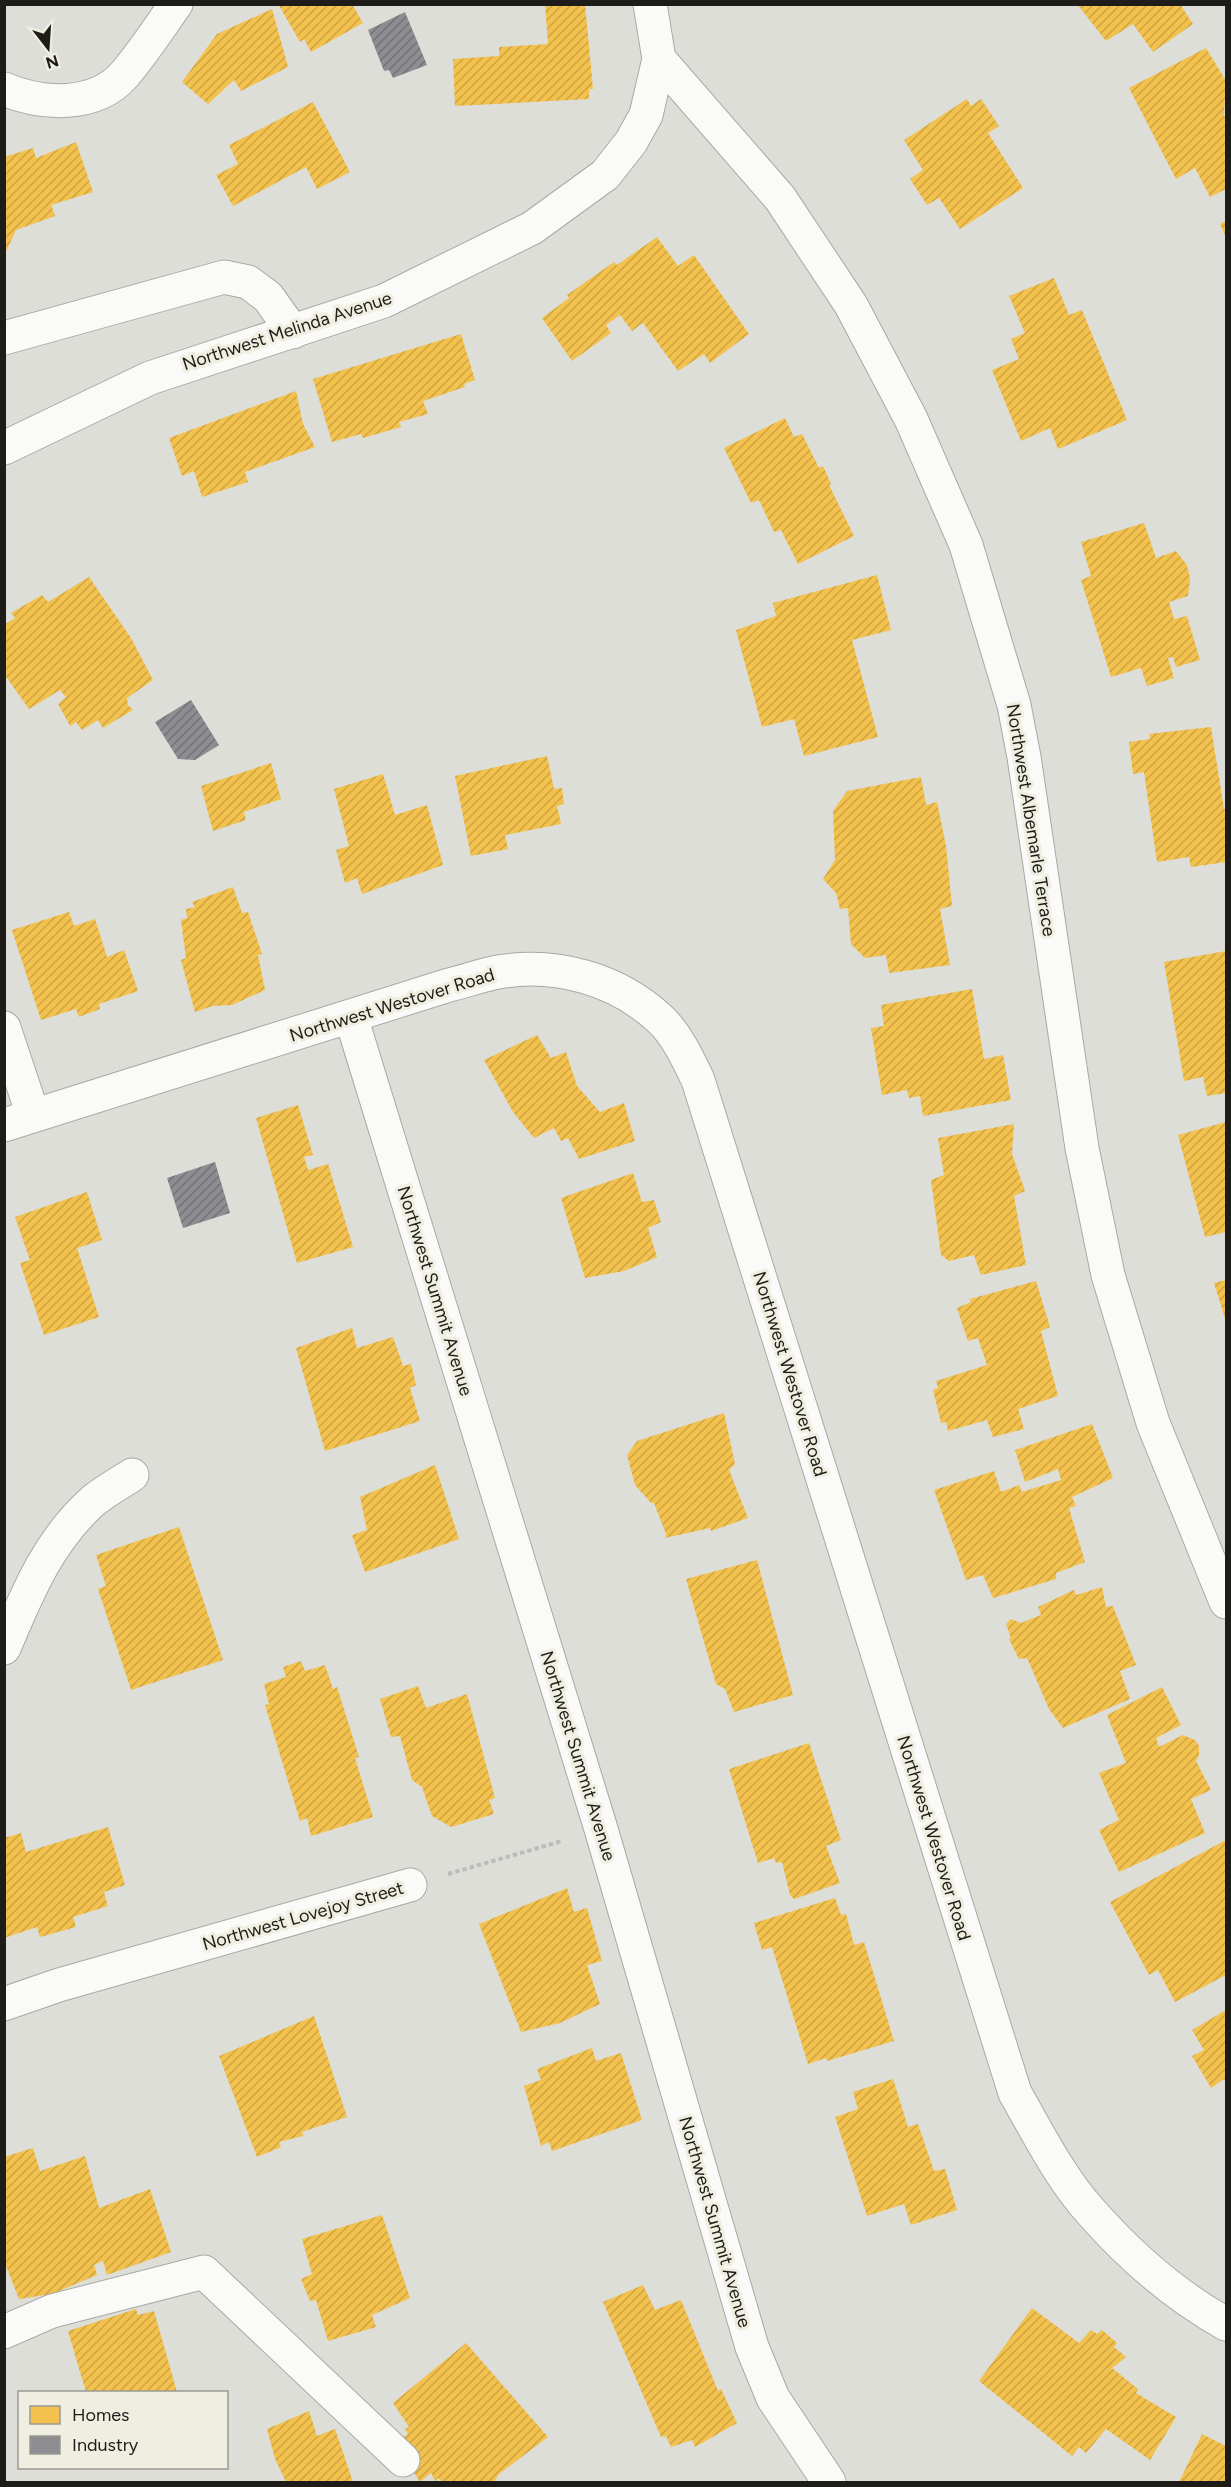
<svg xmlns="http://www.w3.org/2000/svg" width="1231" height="2487" font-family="Figtree,sans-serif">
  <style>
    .homes { fill: url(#homes-hatch) }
    .industry { fill: url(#industry-hatch) }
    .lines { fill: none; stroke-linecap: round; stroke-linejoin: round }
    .minor-casing { stroke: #a9a9a4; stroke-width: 35 }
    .path { stroke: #bdbcba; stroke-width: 4; stroke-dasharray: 4.5 3; stroke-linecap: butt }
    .minor { stroke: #fafaf9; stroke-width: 33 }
    .labels { text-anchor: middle; stroke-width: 6; stroke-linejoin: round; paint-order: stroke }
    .street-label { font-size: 18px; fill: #1d1c18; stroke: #efeee1 }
  </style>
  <defs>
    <pattern id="homes-hatch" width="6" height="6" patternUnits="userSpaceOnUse" patternTransform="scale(1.5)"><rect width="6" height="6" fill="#f2c14e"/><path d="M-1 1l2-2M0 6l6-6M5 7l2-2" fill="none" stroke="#cfa543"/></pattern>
    <pattern id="industry-hatch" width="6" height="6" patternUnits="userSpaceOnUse" patternTransform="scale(1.5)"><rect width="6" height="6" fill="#8d8d92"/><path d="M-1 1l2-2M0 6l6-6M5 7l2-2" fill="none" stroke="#737276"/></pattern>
  </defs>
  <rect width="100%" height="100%" fill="#deded8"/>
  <!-- homes -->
  <path class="homes" d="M278,4h74l11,19 -52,29 -7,-13 -4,3z
    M545,4h40l8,85h-4v10l-134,7 -2,-47 46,-3v-9l49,-3z
    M1077,4h103l13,20 -40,28 -20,-28 -27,17z
    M272,9l16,58 -47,24 -7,-11 -26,24 -26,-22 35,-48z
    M1206,48l20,33 -2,34 2,4v70l-16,8 -15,-29 -19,11 -47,-91z
    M967,99l4,7 10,-7 18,27 -11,7 35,55 -63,41 -21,-31 -12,7 -17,-26 13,-9 -19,-30z
    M313,102l37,70 -33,17 -11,-22 -73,39 -17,-31 22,-11 -9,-19z
    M76,142l17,50 -42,13 4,11 -39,14 -12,26v-99l29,-9 3,10z
    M1226,221v16l-6,-13z
    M657,237l21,29 16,-11 55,79 -39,29 -6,-9 -26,17 -35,-48 -11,8 -12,-16 -14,10 5,8 -39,28 -30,-43 27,-20 -2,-3 47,-33 3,3z
    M1054,278l15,37 13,-5 45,110 -69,29 -8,-21 -29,13 -29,-71 27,-11 -8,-20 14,-6 -16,-37z
    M461,334l14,46 -11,4 1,3 -42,14 5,13 -29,8 2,5 -38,11 -2,-4 -29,8 -19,-63z
    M296,391l7,33 12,23 -70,25 3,10 -46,15 -8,-26 -12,5 -13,-38z
    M785,418l9,19 8,-3 17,34 4,-2 8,18 -2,1 25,51 -56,28 -17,-34 -7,2 -15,-32 -8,3 -27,-55z
    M1144,523l12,35 20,-7 11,14 3,13 -2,18 -19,6 5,17 13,-3 13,44 -24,7 -3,-10 -5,1 6,20 -27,8 -6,-18 -30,9 -30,-97 10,-4 -10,-34z
    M877,575l14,55 -39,10 26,97 -74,19 -10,-37 -32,8 -26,-97 40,-14 -3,-13z
    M89,577l42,61 22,42 -26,18 1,7 5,5 -30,18 -5,-8 -16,10 -6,-8 -6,4 -12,-22 8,-7 -6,-7 -31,19 -25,-35v-49l11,-7 -4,-5 31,-18 6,7z
    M1211,727l13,82 2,-1v54l-35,5 -2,-10 -32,5 -13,-90 -11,2 -4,-32 21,-3 -1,-5z
    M547,756l7,33 8,-1 2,16 -7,2 4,18 -56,11 3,14 -37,7 -16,-80z
    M271,763l10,36 -37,13 2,8 -33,11 -12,-45z
    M383,774l12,41 32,-10 16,60 -81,29 -5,-16 -12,5 -9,-33 13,-4 -15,-57z
    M921,777l5,28 11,-3 9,44 6,60 -12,3 10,56 -61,8 -3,-18 -21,3 -14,-14 -3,-36 -8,1 -4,-16 -13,-14 12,-19 -2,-49 14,-20z
    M233,887l9,26 6,-1 14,42 -4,1 7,35 -33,15 -19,1 -18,6 -14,-52 5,-2 -5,-38 6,-2 -1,-9 9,-2 -3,-5z
    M69,912l5,14 21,-7 12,38 17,-7 14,41 -39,13 1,5 -21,8 -3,-8 -35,11 -29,-90z
    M1226,951v142l-19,3 -4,-19 -19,4 -20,-119z
    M972,989l12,70 19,-4 8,45 -88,16 -3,-20 -11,2 -2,-8 -25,5 -11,-67 13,-2 -3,-21z
    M537,1035l14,23 15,-6 11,34 23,26 24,-9 11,38 -56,18 -11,-21 -7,3 -7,-13 -20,10 -21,-26 -29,-52z
    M298,1105l15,50 -9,2 4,13 20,-6 25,83 -56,16 -41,-145z
    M1226,1122v110l-21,5 -27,-102z
    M1014,1124l-2,30 13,37 -11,5 12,69 -45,10 -7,-20 -25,6 -8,-6 -10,-75 13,-5 -6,-37z
    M633,1173l9,29 12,-2 7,22 -13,6 9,29 -33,14 -39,7 -24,-80z
    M87,1192l15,48 -25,8 22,69 -55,18 -24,-72 10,-3 -15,-43z
    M1226,1280v42l-12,-39z
    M1036,1281l14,46 -9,4 17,65 -40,13 6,20 -31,8 -6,-17 -39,11 -2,-9 -5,1 -8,-33 5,-2 -2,-7 51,-16 -9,-27 -10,3 -11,-33 14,-6 -1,-3z
    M352,1328l5,20 36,-11 10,29 8,-2 5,21 -6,3 10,33 -95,30 -29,-103z
    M724,1413l11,51 -6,6 19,48 -37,13 -1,-3 -45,10 1,-4 -12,-31h-3l-16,-18 -8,-30 10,-14z
    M1092,1424l21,54 -41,19 4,9 -7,2 16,54 -29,11v6l-63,19 -10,-23 -17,5 -32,-90 60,-19 7,21 18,-7 3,7 39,-12 -3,-11 -33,13 -10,-32z
    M435,1465l24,74 -94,33 -13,-37 15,-5 -7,-33z
    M179,1527l44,133 -92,30 -33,-101 8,-3 -10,-31z
    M757,1560l36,135 -59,17 -9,-23 -9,-5 -30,-105z
    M1102,1587l4,20 7,-1 23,59 -16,6 10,28 -67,29 -14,-19 -22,-51 -8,1 -10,-20 2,-1 -5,-14 5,-5 10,4 20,-8 -3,-8 36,-17 2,5z
    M301,1661l4,10 20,-6 8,24 4,-2 22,70 -4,1 18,59 -62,19 -4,-18 -7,3 -35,-116 4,-1 -5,-20 22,-7 -3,-10z
    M418,1686l8,22 41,-14 28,104 -6,2 5,14 -43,13 -19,-11 -10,-29 -10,-7 -12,-44 -9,1 -11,-38z
    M1162,1687l19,38 -25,13 3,9 24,-12 12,5 4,6v9l-3,6 15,29 -20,9 14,34 -86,39 -20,-42 20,-10 -20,-47 27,-10 -19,-48z
    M809,1743l32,97 -15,6 14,37 -46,16 -4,-4 -8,-33 -6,1 -2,-5 -16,5 -29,-94z
    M108,1827l17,58 -21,7 4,14 -35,11 3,10 -36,10 -3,-10 -33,11v-100l17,-5 5,19z
    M1226,1840v135l-51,27 -17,-32 -9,5 -39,-73z
    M567,1888l7,24 13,-4 15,53 -15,4 13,39 -40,19 -39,9 -42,-108z
    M835,1898l6,17 5,-1 8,31 10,-3 30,99 -67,20 -1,-3 -18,6 -36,-117 -10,3 -8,-27z
    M1226,2010v73l-2,-4 -13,9 -19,-32 12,-6 -12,-20z
    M314,2016l33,101 -45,15 1,4 -24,6 2,5 -24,10 -38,-101z
    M592,2048l4,13 25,-8 21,67 -90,31 -3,-9 -8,4 -17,-60 17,-6 -4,-11z
    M893,2079l15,48 10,-3 16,47 11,-2 12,41 -46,15 -7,-21 -37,12 -32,-99 23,-8 -5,-17z
    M33,2148l7,23 45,-15 14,52 51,-19 21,63 -64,23 -4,-14 -9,4 3,10 -45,19 -33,5 -15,-38v-104z
    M382,2215l28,83 -38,17 4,12 -48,14 -12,-41 -6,1 -9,-22 11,-5 -10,-35z
    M643,2285l12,25 26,-10 37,91 3,-2 16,34 -42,24 -3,-7 -21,7 -5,-11 -5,1 -58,-135z
    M1032,2308l47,35 12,-13 6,4 5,-4 15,13 -3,4 12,10 -14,11 26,21 -2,4 40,24 -26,43 -44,-31 -20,24 -7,-6 -7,9 -93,-75z
    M136,2309l2,6 16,-4 23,81h-91l-18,-61z
    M466,2343l82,94 -49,37 -5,8h-52l-4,-4 -3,3 -4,-8 -11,9 -24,-39 12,-9 -3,-5 4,-2 -16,-24z
    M309,2411l8,25 18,-7 18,53h-67l-11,-23 -8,-30z
    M1202,2434l24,12v36h-47z"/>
  <!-- industry -->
  <path class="industry" d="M405,12l22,53 -34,13 -4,-8 -5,1 -16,-41z
    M191,700l28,45 -24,15 -17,-1 -23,-37z
    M215,1162l15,51 -47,15 -16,-50z"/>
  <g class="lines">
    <!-- minor casing -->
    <g class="minor-casing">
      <path id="minor" d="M650,4l9,55 121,139 71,107 60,114 55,126 48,160 10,52 58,391 26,127 45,148 73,179
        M4,89c37,16 91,19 120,-14 19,-22 35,-47 52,-71
        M4,338l220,-61 24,5 20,15 25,35
        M4,448l146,-70 234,-77 148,-73 73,-53 26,-33 15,-27 13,-56
        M351,1017l250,812 151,518 21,51 56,84
        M4,1028l29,87
        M4,1125l445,-140c17,-4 33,-10 49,-13 58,-10 119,7 162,47 17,16 28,40 38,61l317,1013c23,40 45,85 77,120 38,43 84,83 134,111
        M4,1648c23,-54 44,-107 89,-147 12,-10 27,-18 39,-26
        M4,2004l55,-19 351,-100
        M4,2332l48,-21 152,-39 199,188"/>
    </g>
    <!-- path -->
    <path class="path" d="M448,1874l114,-33"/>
    <!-- minor -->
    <use href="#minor" class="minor"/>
  </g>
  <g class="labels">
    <!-- street labels -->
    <g class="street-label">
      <text transform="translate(287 331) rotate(-18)" y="6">Northwest Melinda Avenue</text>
      <text transform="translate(1031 820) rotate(81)" y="6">Northwest Albemarle Terrace</text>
      <text transform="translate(392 1005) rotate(-17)" y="6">Northwest Westover Road</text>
      <text transform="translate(435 1291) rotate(73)" y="6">Northwest Summit Avenue</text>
      <text transform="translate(790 1374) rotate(73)" y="6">Northwest Westover Road</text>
      <text transform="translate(578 1756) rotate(73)" y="6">Northwest Summit Avenue</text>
      <text transform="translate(934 1838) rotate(73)" y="6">Northwest Westover Road</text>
      <text transform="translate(303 1916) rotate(-16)" y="6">Northwest Lovejoy Street</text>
      <text transform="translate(715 2222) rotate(74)" y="6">Northwest Summit Avenue</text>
    </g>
  </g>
  <!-- border -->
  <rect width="1231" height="2487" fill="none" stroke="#1d1c18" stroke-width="12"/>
  <!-- legend -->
  <rect x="18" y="2391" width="210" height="78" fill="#efeee1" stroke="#9b9a91" stroke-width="1.5"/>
  <rect x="30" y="2406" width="30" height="18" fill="#f2c14e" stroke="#9b9a91" stroke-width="1.5"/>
  <text x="72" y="2421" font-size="18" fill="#1d1c18">Homes</text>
  <rect x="30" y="2436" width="30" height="18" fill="#8d8d92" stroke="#9b9a91" stroke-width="1.5"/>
  <text x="72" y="2451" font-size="18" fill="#1d1c18">Industry</text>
  <!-- north arrow -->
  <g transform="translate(48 48) rotate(163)" stroke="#efeee1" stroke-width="4.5" paint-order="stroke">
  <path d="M0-4.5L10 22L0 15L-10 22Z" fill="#1d1c18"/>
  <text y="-9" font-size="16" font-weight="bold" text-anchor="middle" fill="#1d1c18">N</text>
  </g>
</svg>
